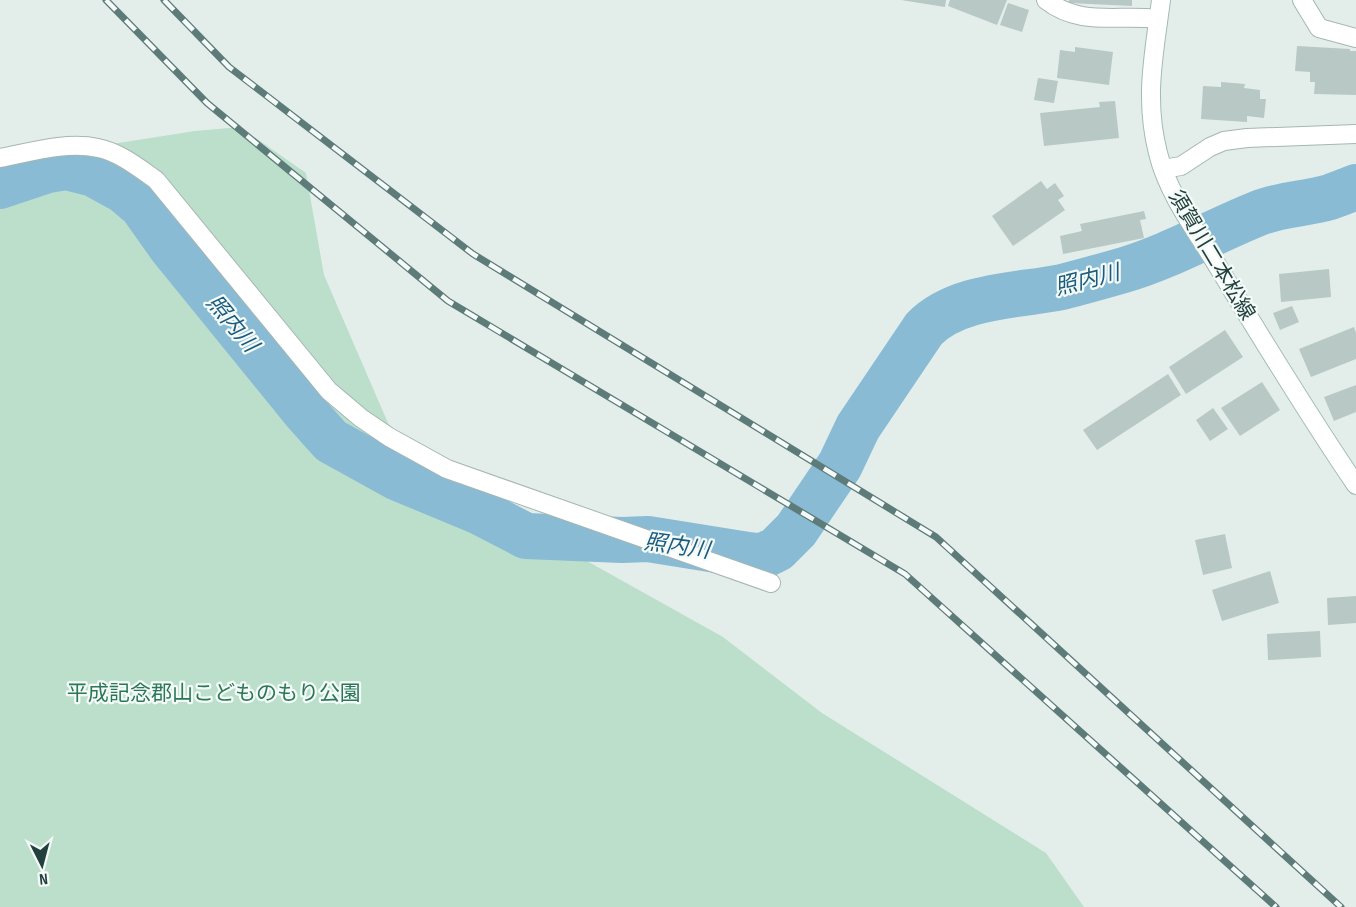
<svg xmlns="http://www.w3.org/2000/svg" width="1356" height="907" font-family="'Sofia Sans Condensed','Noto Sans JP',sans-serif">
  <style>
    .green { fill: #bcdfcc }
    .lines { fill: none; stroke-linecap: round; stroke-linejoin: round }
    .river { stroke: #8abbd4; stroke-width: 46 }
    .building { fill: #b8c8c4 }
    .street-casing { stroke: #a5b6b3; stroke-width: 20 }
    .secondary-casing { stroke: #a1bab5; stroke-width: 20 }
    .street { stroke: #fff; stroke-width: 18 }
    .secondary { stroke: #fff; stroke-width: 18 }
    .rail-casing { stroke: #5d7b78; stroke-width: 7 }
    .rail { stroke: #f4faf8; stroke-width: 4.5; stroke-dasharray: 14; stroke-linecap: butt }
    .labels { text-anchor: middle; stroke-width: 4.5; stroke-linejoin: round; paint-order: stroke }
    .street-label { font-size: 21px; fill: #22403d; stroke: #f4faf8 }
    .park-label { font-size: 21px; fill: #2b7857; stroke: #f4faf8 }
    .water-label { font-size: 22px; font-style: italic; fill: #1a5b7e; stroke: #f4faf8 }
  </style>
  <rect width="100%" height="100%" fill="#e3eeeb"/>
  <!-- green -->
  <path class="green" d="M240,127l66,46 18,102 64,148 63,74 136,64 136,76 99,76 224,140 38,54h-1084v-753l54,-1 141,-22z"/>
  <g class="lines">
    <!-- river -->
    <path class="river" d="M0,186l48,-16 18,-3 28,7 29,16 19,16 29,41 135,166 25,28 67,37 82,34 46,24 96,4 26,-1 106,17 11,-1 12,-6 19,-19 44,-65 18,-38 66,-98c33,-34 94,-33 138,-42 20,-5 41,-11 62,-17 47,-14 90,-39 135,-57 22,-9 48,-9 71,-16 9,-3 18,-7 26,-10"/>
  </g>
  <!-- building -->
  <path class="building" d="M901,0h45l-1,7z
    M950,0h57l-10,25 -49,-19z
    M1069,0h63v6l-63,-3z
    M1008,3l21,7 -7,22 -22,-7z
    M1297,46l53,3v2h6v44l-42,-1 1,-12h-5v-10l-15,-1z
    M1075,47l38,5 -4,33 -52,-7 3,-28 15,2z
    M1038,78l20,3 -4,22 -20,-3z
    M1221,82l24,2 -1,4 16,2v9h6l-2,19 -17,-2v6l-46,-3 2,-33 18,1z
    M1115,101l4,37 -75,8 -4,-33 60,-6 -1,-5z
    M1041,181l6,8 8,-6 9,13 -6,4 7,10 -52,36 -21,-30z
    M1144,211l2,8 -6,1 4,18 -81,16 -3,-18 22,-5 -2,-7z
    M1329,269l2,28 -50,5 -2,-28z
    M1292,306l7,16 -19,8 -7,-17z
    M1354,327l2,6v26l-45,18 -12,-28z
    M1225,330l18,27 -57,37 -17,-27z
    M1168,374l13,21 -84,55 -14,-20z
    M1262,382l18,28 -40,26 -19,-28z
    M1356,385v27l-22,9 -10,-24z
    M1213,408l15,21 -18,12 -14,-21z
    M1225,534l7,34 -29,7 -8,-35z
    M1270,571l9,32 -57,18 -10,-31z
    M1356,596v27l-28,2 -1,-27z
    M1320,631l1,26 -53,3 -1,-26z"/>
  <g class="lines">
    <!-- street casing -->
    <g class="street-casing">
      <path id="street" d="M1046,0c35,27 71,14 112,19
        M1302,0l17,28 37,10
        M0,158c31,-6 67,-17 98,-10 21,4 41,20 58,32l173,211 32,27 28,19 58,32 324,114
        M1163,169l18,-3 29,-19 14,-6 23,-3 109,-4"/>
    </g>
    <!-- secondary casing -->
    <g class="secondary-casing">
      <path id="secondary" d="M1161,0c-7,55 -17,98 -3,153 10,42 40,80 62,117 44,72 88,145 136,215"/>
    </g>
    <!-- street -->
    <use href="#street" class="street"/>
    <!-- secondary -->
    <use href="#secondary" class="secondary"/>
    <!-- rail casing -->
    <g class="rail-casing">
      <path id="rail" d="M106,0l101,103 241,198 457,273 371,333
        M164,0l65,67 244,187 463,283 405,370"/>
    </g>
    <!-- rail -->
    <use href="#rail" class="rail"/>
  </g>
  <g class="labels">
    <!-- street labels -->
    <g class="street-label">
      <text transform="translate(1212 255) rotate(59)" y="7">須賀川二本松線</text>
    </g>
    <!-- park labels -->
    <g class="park-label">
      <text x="214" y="700">平成記念郡山こどものもり公園</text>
    </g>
    <!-- water labels -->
    <g class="water-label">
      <text transform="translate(1087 279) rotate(-14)" y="8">照内川</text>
      <text transform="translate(233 323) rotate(50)" y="8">照内川</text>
      <text transform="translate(677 545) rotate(8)" y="8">照内川</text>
    </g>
  </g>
  <!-- north arrow -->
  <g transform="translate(42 865) rotate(174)" stroke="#f4faf8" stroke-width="4.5" paint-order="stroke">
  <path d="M0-4.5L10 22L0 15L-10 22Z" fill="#22403d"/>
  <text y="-9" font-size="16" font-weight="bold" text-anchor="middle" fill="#22403d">N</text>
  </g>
</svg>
